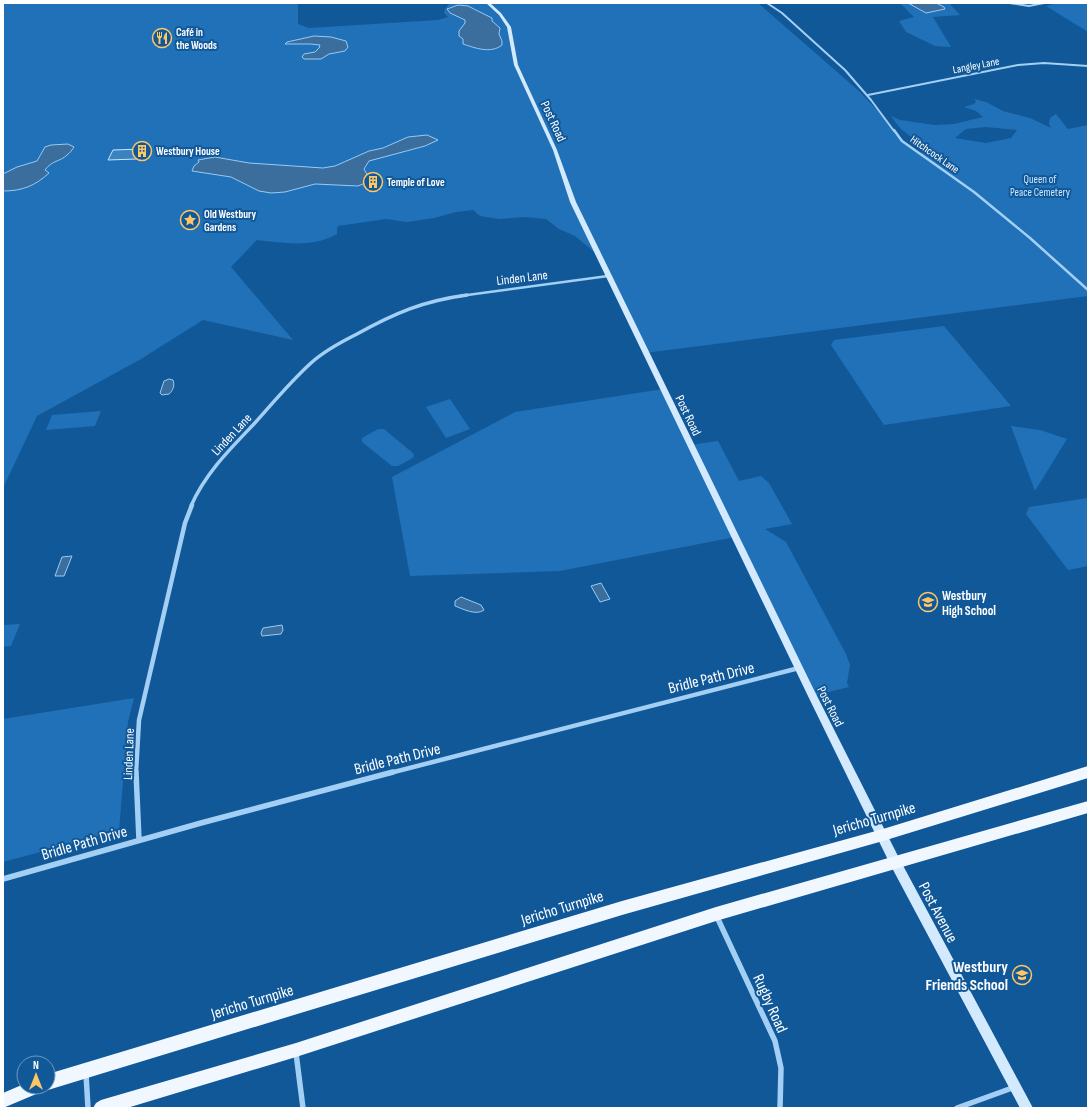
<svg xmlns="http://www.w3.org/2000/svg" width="1091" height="1111" font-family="'Sofia Sans Condensed',sans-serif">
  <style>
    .green { fill: #2071b7; fill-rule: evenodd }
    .water { fill: #3c6e9d; stroke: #95cbf7 }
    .building { fill: #3a82c1; stroke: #cbe7fe }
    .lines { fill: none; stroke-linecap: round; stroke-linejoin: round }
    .street-far4 { stroke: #a3cff4; stroke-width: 2 }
    .street-far3 { stroke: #a3cff4; stroke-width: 2.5 }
    .street-far2 { stroke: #a3cff4; stroke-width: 3.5 }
    .street-far1 { stroke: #a3cff4; stroke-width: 4.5 }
    .street { stroke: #a3cff4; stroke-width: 5.5 }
    .secondary { fill: #d3e9fd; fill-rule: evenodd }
    .primary { fill: #f0f7ff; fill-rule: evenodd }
    .labels { text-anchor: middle; stroke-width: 4; stroke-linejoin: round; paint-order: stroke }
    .far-poi-label { font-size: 11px; font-weight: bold; fill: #fff; stroke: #115899; text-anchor: start }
    .far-street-label { font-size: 11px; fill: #fff; stroke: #115899 }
    .far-park-label { font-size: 11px; fill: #cbe7fe; stroke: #115899 }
    .street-label { font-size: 13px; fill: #fff; stroke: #115899 }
    .poi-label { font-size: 13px; font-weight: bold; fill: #fff; stroke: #115899; text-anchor: start }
    .near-street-label { font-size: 16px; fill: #fff; stroke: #115899 }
    .near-poi-label { font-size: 16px; font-weight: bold; fill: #fff; stroke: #115899; text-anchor: end }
  </style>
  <rect width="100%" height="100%" fill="#115899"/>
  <!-- green -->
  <path class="green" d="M3,3h295v21l11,4 129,-8 10,-3 -4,-4 1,-4 5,-6h308l101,88 18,19 25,31 20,15c1,-13 -13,-20 -21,-27 -4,-4 -7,-9 -10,-13l9,4 35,5 19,-1 29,-7 -7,-6 -12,-4 10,-3 2,-2 -2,-3 12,3 17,9 27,7 21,10 -2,-4 1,-6 6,-4 12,15 20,-4v171l-443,57 -46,-97 -24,-20 -16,-7 -13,-10 -21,-2 -26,2 -19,-3 -7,-6 -17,2 -22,6 -27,4 -21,-3 -48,7 -1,3v5c-25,14 -52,9 -80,6l-26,27 62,73 -90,-20 -62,39 -104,57 -34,72zM458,5l10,1 12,5 -15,9 -15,-7zM986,127l31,3 -6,8 -25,5 -31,-5 11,-9z
    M900,3h8l18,10 18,-6 -8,-4h13l11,12 -27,2 18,30 -16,-1 -29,-14 -7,-11 15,-4z
    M1058,3h26l4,2v27l-42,-26z
    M944,326l67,80 -127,19 -53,-80 3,-5z
    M663,389l27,56 28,-4 21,40 22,-5 8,7 23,41 -27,5 21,13 60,112 4,11 -3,18 2,4 -37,9 -77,-159 -175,34 -150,5 -18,-99 123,-65z
    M450,399l20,30 -24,9 -20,-31z
    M101,411l-6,15 -49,4 6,-15z
    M1011,426l29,4 27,9 -32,52z
    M378,429h6l30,25 -1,4 -15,8h-6l-30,-24v-4z
    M1088,498v68l-20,4 -42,-56 3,-7z
    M20,624l-9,22 -8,1v-22z
    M134,698l-6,24 -9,109 -116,31v-143z"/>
  <!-- water -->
  <path class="water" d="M908,3h28l8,4 1,2 -19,4z
    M458,5l10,1 24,12v3l8,7 -1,6 3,7v4c-11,9 -27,3 -39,-1v-5l-4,-3v-5l6,-8v-3l-15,-7 -3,-4z
    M314,36l17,1 15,4 2,6 -3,4 -16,3 -8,5h-17l-2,-2 2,-3 11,-2 4,-4 1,-3 -10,-1h-25l2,-2z
    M427,135l11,5 -13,6 -56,15 -5,8 4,7 -5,8 -5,2 -43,-2 -30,8 -14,1 -12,-2 -28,-14 -39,-6 2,-5 5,-4 -1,-2 17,-3 34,6 74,5 12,-2 34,-15 14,-3 25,-11z
    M68,144l6,3c-2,3 -4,6 -7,8 -7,7 -15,5 -22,15l4,3c-14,13 -27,18 -46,18v-17l14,-7 20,-6 8,-14 6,-2z
    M169,379l4,1c2,5 0,11 -4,14l-7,1 -2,-2 4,-12z
    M72,556l-8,20h-9l7,-19z
    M601,583l9,16 -10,3 -9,-16z
    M461,597l20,8 3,5c-8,6 -21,-1 -29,-4v-5z
    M282,625l1,5 -2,4 -19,2 -1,-3 2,-5z"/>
  <!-- building -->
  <path class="building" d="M142,149l-5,10 -29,1 5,-10z"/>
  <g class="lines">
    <!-- street-far4 -->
    <path class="street-far4" d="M767,3l15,10 63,57 26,30 23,31
      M1009,3l20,3 15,-3
      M868,95l150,-30 26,-2 44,3"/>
    <!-- street-far3 -->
    <path class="street-far3" d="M894,130l8,11 72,51 56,46 58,52
      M460,296l148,-20"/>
    <!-- street-far2 -->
    <path class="street-far2" d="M191,506c14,-32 38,-56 62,-81 18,-20 38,-44 58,-62 13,-12 30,-21 46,-29 38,-21 66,-33 110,-39"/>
    <!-- street-far1 -->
    <path class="street-far1" d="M136,773l3,-53 46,-197 7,-18
      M390,773l409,-105"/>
    <!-- street -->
    <path class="street" d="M136,772l3,68
      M3,879l198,-56 192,-51
      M717,917l58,124 6,27 -1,40
      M296,1053l7,55
      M86,1074l2,34
      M957,1108l58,-21"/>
    <!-- secondary -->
    <path class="secondary" d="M486,3h4l11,10 10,14 7,38 39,85 19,52 237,486 86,170 134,250h-13l-129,-242 -84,-172 -237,-492 -17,-52 -39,-85 -7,-38 -8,-12z"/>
    <!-- primary -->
    <path class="primary" d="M1088,766v12l-205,63 -261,74 -574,175 -5,-2 -2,4 -38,16v-15l21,-9v3h24v-13l574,-173 261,-72z
      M1088,801v12l-372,108 -420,136 -169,51h-34l3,-5 5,-3 195,-57 420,-136z"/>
  </g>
  <!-- icons -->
  <defs>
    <g id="restaurant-ring" transform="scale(1)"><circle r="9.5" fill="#115899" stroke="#ffc666" stroke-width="1.5"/><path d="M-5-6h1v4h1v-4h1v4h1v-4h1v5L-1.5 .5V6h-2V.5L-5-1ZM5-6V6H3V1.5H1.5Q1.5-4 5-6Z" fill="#ffc666"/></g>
    <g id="building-ring" transform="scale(1)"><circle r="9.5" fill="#115899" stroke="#ffc666" stroke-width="1.5"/><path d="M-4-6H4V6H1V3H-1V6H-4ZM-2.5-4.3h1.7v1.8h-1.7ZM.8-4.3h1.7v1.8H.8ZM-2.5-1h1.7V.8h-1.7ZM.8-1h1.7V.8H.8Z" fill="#ffc666"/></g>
    <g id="sight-ring" transform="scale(1)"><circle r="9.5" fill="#115899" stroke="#ffc666" stroke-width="1.5"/><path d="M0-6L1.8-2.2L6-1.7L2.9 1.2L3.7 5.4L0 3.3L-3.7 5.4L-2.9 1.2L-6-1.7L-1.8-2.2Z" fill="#ffc666"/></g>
    <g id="school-ring" transform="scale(1)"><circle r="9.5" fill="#115899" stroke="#ffc666" stroke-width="1.5"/><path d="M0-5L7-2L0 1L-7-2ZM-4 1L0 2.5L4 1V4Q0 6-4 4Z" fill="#ffc666"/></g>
  </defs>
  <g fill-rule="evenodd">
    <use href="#restaurant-ring" x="162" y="38"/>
    <use href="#building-ring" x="142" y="151"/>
    <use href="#building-ring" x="373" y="182"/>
    <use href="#sight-ring" x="190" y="220"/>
    <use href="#school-ring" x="928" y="602"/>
    <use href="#school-ring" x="1022" y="975"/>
  </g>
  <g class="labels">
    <!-- far-poi labels -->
    <g class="far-poi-label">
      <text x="176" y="36">Café in<tspan x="176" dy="13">the Woods</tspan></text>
      <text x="156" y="155">Westbury House</text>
      <text x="387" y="186">Temple of Love</text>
      <text x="204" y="218">Old Westbury<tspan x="204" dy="13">Gardens</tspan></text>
    </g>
    <!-- far-street labels -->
    <g class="far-street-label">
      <text transform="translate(976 65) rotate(-11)" y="4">Langley Lane</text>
      <text transform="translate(935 154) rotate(35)" y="4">Hitchcock Lane</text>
    </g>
    <!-- far-park labels -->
    <g class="far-park-label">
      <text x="1040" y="183">Queen of<tspan x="1040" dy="13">Peace Cemetery</tspan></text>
    </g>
    <!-- street labels -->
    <g class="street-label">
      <text transform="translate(554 121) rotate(65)" y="5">Post Road</text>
      <text transform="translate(522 277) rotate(-7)" y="5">Linden Lane</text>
      <text transform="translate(689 415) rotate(64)" y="5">Post Road</text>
      <text transform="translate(231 434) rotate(-47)" y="5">Linden Lane</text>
      <text transform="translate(831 706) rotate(63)" y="5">Post Road</text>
      <text transform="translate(128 754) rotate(-88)" y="5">Linden Lane</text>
    </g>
    <!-- poi labels -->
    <g class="poi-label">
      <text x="942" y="600">Westbury<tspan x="942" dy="15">High School</tspan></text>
    </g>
    <!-- near-street labels -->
    <g class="near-street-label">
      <text transform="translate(711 677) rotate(-14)" y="6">Bridle Path Drive</text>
      <text transform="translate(397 758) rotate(-14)" y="6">Bridle Path Drive</text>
      <text transform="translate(874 818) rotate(-16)" y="6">Jericho Turnpike</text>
      <text transform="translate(84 842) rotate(-16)" y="6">Bridle Path Drive</text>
      <text transform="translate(562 907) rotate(-17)" y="6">Jericho Turnpike</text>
      <text transform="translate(939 912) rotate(62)" y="6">Post Avenue</text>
      <text transform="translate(252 1001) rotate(-17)" y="6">Jericho Turnpike</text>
      <text transform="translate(771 1003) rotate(66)" y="6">Rugby Road</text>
    </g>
    <!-- near-poi labels -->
    <g class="near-poi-label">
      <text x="1008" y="972">Westbury<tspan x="1008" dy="18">Friends School</tspan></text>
    </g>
  </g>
  <!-- border -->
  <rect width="1091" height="1111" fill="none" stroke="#ffffff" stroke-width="8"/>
  <!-- north arrow -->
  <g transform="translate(36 1075)"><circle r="19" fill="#115899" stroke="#709bc2"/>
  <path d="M0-3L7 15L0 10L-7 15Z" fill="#ffc666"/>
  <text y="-6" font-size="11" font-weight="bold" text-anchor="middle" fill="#ffffff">N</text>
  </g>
</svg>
